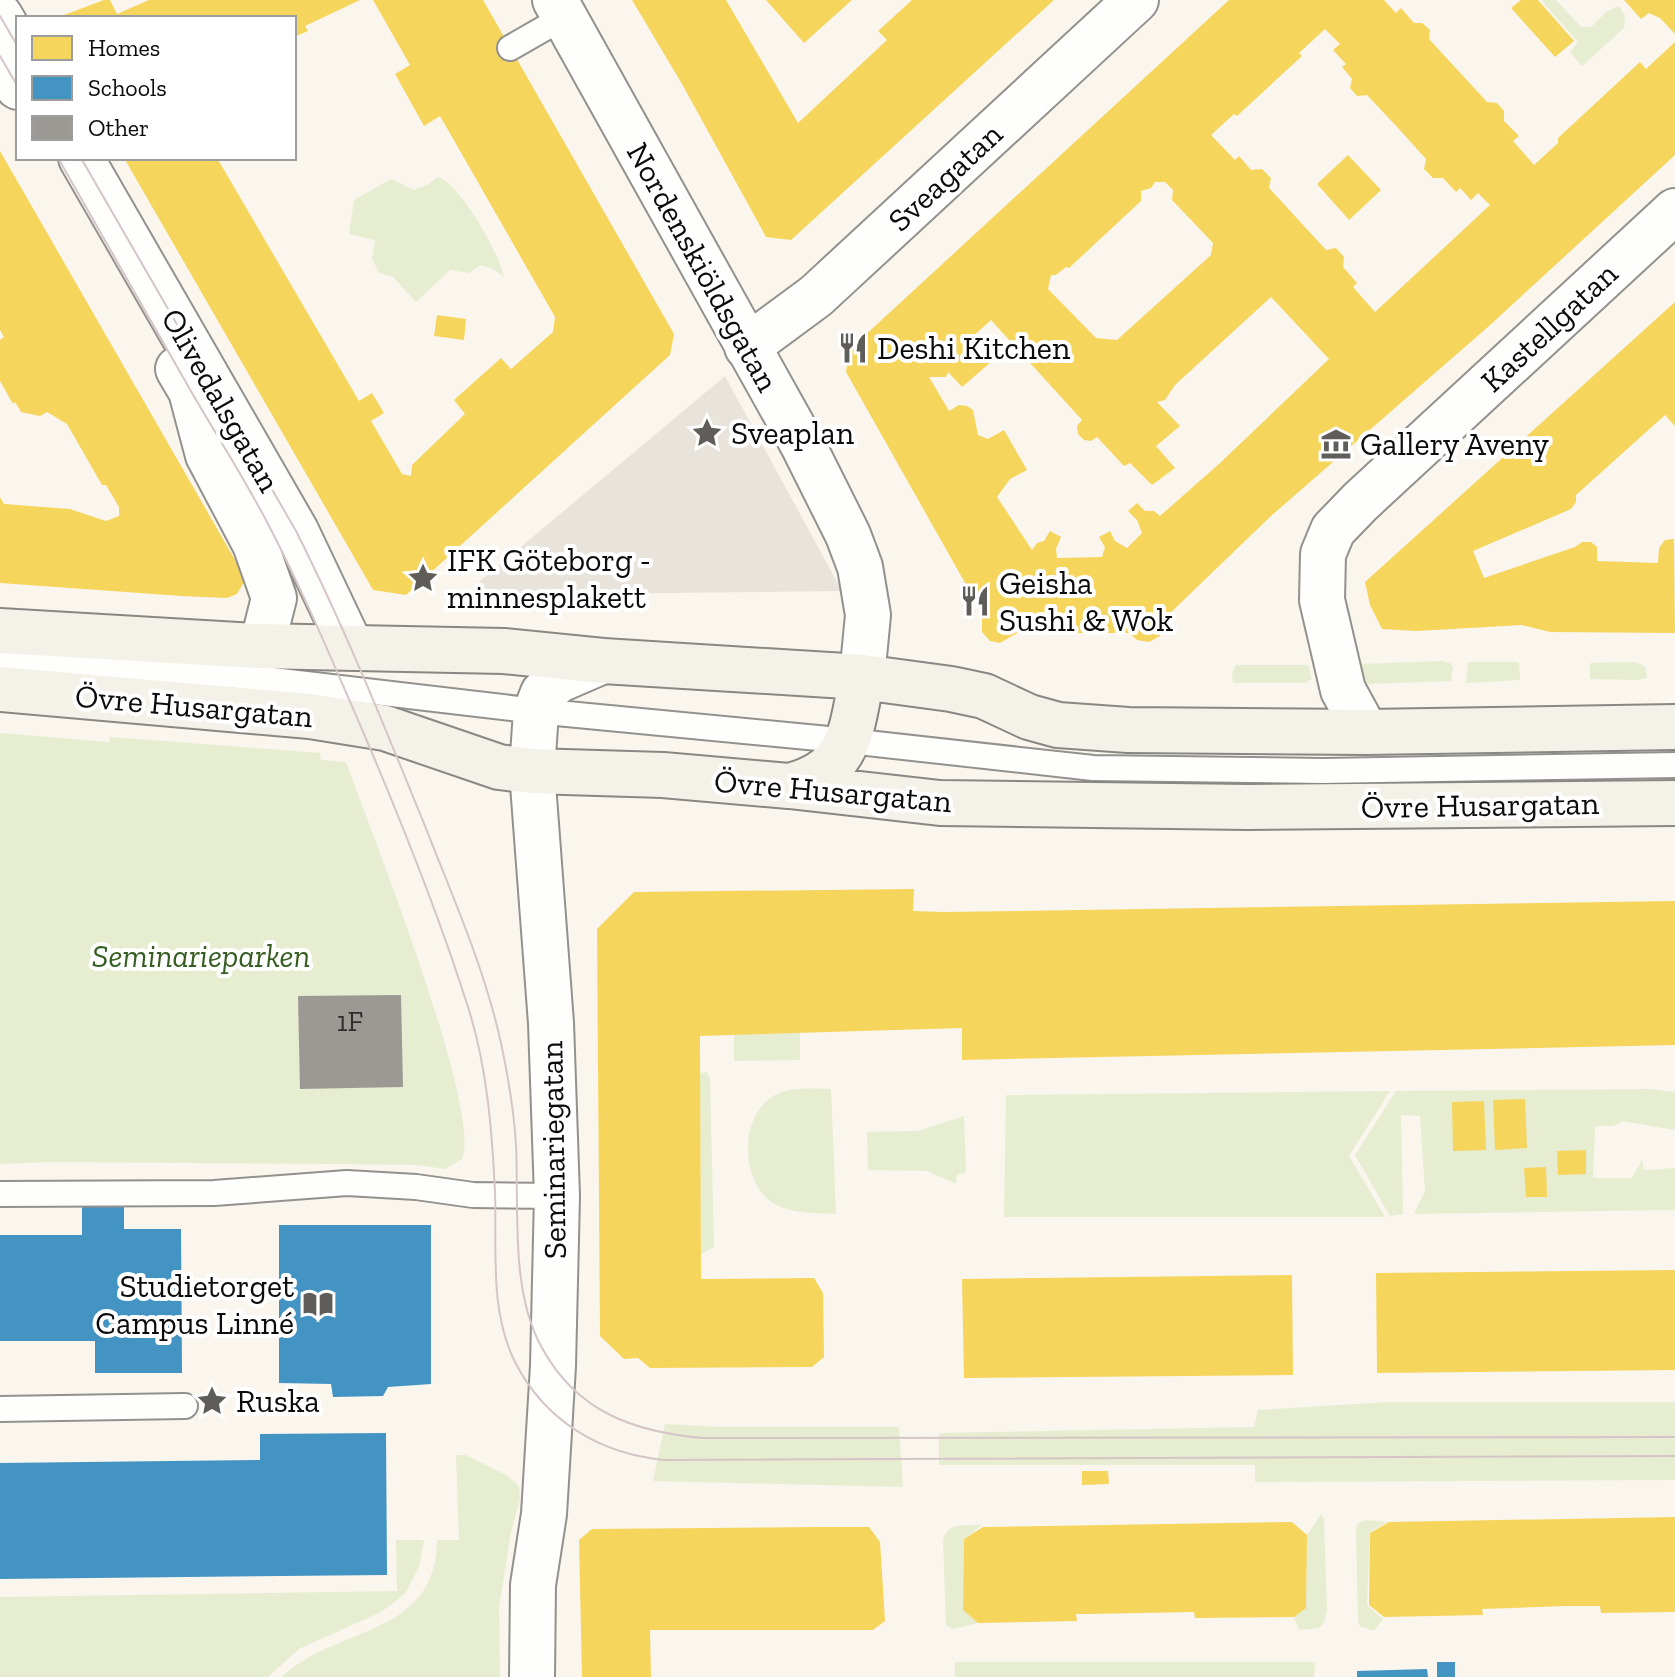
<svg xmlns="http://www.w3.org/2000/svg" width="1675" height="1677" font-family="'Zilla Slab',serif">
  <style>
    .green { fill: #e6edd0 }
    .plaza { fill: #e9e4db }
    .homes { fill: #f6d55c; fill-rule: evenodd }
    .schools { fill: #4393c3 }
    .building { fill: #9c9995 }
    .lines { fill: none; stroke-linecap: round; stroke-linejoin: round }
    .service-casing { stroke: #93918d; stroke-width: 28 }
    .minor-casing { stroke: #93918d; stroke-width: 48 }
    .secondary-casing { stroke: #898784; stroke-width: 48 }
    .service { stroke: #fefefc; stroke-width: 24 }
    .minor { stroke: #fefefc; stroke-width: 44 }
    .secondary { stroke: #f4f1e8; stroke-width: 44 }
    .tram { stroke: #d5c5c6; stroke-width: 2 }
    .labels { text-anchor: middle; stroke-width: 8; stroke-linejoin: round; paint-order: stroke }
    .number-label { font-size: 28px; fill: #2f2e2e }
    .street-label { font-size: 32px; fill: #0b0b0b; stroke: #fff }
    .poi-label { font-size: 32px; fill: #0b0b0b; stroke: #fff; text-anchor: start }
    .park-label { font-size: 32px; font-style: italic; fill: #365d21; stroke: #fff }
  </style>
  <rect width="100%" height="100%" fill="#faf6ee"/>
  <!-- green -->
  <path class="green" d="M1541,0h15l25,27h10l15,-15 13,-6 6,10 -1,12 -42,38 -12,-14 8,-10z
    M438,177c24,9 60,75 66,100l-11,-8 -12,-4 -12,8 -19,-3 -34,32 -23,-25 -14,-4 -7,-14 3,-19 -26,-6 5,-34 37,-21 23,11 15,-6z
    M1441,661l9,2 3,4 -2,14 -86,3 -7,-3 -2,-12 4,-5z
    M1468,662h51l1,18 -54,3z
    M1633,662l8,2 5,4 1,10 -9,2 -48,-1v-16z
    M1236,665h72l4,14 -8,4h-71l-1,-10z
    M0,733l109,9 1,-5 210,16 1,7 25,2c23,64 137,349 116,397l-17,10 -29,-4 -75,-1 -291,-2 -50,2z
    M800,1032v28l-66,1v-27z
    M707,1072l3,6 4,169 -13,7 -1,-181z
    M831,1089l5,125c-21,-1 -48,0 -66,-13 -32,-25 -30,-95 12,-109 14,-5 34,-3 49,-3z
    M1651,1089l24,3v38l-53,-9 -9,5h-18l-2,52h39l10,-18 2,10 31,-2v42l-261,4 11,-23 -5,-75 -19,-1 2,99 -13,2 -35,-61 41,-64z
    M1390,1091l-41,65 36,61h-381l2,-122z
    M964,1116l2,57 -9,1 -1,10 -29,-13 -59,-1 -1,-38 51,-1z
    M1388,1402h287v78l-420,2v-17h-316v-32l315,-6 4,-17z
    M665,1424l56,3h178l4,60 -250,-6z
    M456,1455h10l42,21 11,10 1,13 -9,33 -12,75 1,70h-218c54,-52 154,-39 155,-137h22z
    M1321,1514l3,5 3,92 -3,12 -5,5 -20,2 -5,-13 12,-10 1,-72z
    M1365,1520l22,2 -17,10 -3,73 16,14 -9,12 -14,-5 -2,-5 -2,-90 1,-7z
    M982,1525l-18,14 -1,71 15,13 -25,6 -7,-4 -3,-85c6,-19 22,-14 39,-15z
    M396,1540h28l-5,27 -13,25 -9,8 -16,12 -82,37 -31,28h-268v-80l397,-6z
    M955,1662h360l-1,15h-359z"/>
  <!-- plaza -->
  <path class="plaza" d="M725,376l117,215 -351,4 -12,-13z"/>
  <!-- homes -->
  <path class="homes" d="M104,0h6l7,14 32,-14h211l-55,26 3,5 -14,6v-19h-238z
    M373,0h110l191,334 -4,21 -264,240 -33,-5 -249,-432h93l142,243 13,-8 12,20 -13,8 31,53 9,2 1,-11 53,-51 -11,-14 47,-42 10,11 42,-37 2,-15 -115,-201 -16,10 -29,-52 15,-9z
    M632,0h94l72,123 89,-83 -9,-9 34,-31h142l-263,240 -25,-3 -84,-153z
    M766,0h86l-48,43z
    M1229,0h155l12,13 5,-5 13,15h8l8,7 -1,9 58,63 10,1 7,8v10l15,15 -6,5 21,24 24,-22v-5l82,-76 6,7 29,-27v113l-186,171 -218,190 -106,102v10l-5,8 -11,6 -12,-2 -8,-7h-112l-17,10 -10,-2 -8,-9v-19l-136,-241 3,-22zM1325,29l15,15 -7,6 13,14 -4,3 10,12 -2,9 7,8 10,-1 31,33 28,31 -2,10 9,9h10l13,14 4,-4 11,12 7,-7 12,12 -115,107 -22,-25 4,-4 -14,-16 1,-10 -8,-9 -10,2 -57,-62 2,-10 -9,-9 -11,1 -12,-14 -4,4 -24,-25 23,-21 3,2 40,-37 25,-23 -3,-3zM1155,182h10l8,8 -1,10 41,43 -2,12 -94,85 -21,-2 -48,-49 3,-14h5l10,-8 3,1 72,-67v-10l10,-3zM1271,297l58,62 -109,104 -60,53 -6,-5h-9l-8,-8 -9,8 9,9 5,13 -15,15 -12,-7 -5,-10 -11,6 6,10 -3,10 -45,1 -1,-9 5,-12 -11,-6 -6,10 -7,2 -5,7 -35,-53 13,-18 17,-9 -23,-40 -16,9 -10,-4 -5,-25 -6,-4 -8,-1 -10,6 -20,-34h17l2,-5 14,15 29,-25 -21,-23 21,-19 91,100 -5,6 1,8 6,6 7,1 6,-4 27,29 6,-3 22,22 23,-17 -19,-22 24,-20 -23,-24 8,-2 10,-15z
    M1521,0h17l36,41 -19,16 -44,-49z
    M1624,0h51v34l-15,-16 -11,-5 -8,6z
    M0,151l242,421 2,10 -7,12 -10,4 -46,-2 -181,-13v-86l4,7 66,5 36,12 13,-5v-9l-13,-22h-4l-35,-61 -20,-12 -7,4 -19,-4 -6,-10 -2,2 -13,-23v-41l4,-3 -4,-7z
    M1348,155l33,35 -32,30 -32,-36z
    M1675,302v124l-10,-11 -89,80v7l-5,7 -98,42 11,27 91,-31 7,-5h9l6,5v14l61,2 1,-15 6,-8 9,-1 1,94 -125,-1 -28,-7 -105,6 -35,-2 -12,-24 -5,-23z
    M437,315l29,4 -2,21 -30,-4z
    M914,889l-1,22 31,1 731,-11v144l-713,15v-32l-262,8 1,243 113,-1 9,15 1,64 -12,10 -162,1 -12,-10 -14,1 -24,-23 -3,-407 37,-37z
    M1525,1099l2,49 -32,2 -2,-50z
    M1484,1101l2,49 -33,1 -1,-49z
    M1586,1150v24l-28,1 -1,-24z
    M1546,1167l1,30h-21l-2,-29z
    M1675,1270v100l-298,3 -1,-100z
    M1292,1275l1,100 -329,3 -2,-99z
    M1082,1471h26l1,13 -27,1z
    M1675,1517v95l-74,1 -1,-7h-34l-84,3 1,6 -99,2 -15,-12 1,-72 19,-11z
    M1292,1522l15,13 -1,73 -12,9 -99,1 -1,-6 -106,2h-12l1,7 -99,2 -15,-13 1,-71 19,-12z
    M821,1527h48l11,15 5,79 -12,9h-223l1,47h-69l-3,-137 13,-11z"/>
  <!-- schools -->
  <path class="schools" d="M82,1202h42v27h57l1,144h-87v-32h-95v-106h82z
    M279,1225h152v159l-43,3 -5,9 -50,1 -2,-13 -52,-1z
    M386,1433l1,142 -387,4v-116l260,-3v-26z
    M1437,1662h18v15h-18z
    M1427,1669l1,8h-71v-6z"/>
  <!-- building -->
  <path class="building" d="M401,995l2,92 -103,2 -2,-93z"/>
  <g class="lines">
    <!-- service casing -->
    <g class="service-casing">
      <path id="service" d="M510,48l54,-31
        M0,660l238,16 298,35 313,30 244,27 230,3 352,-6
        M0,1194l214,-1 133,-10 69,4 57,8 84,1
        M0,1409l185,-3"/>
    </g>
    <!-- minor casing -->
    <g class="minor-casing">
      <path id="minor" d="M555,0l248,445 45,90 12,32 8,48 -6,62
        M0,16l18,31
        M0,56l18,31
        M81,158l215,373 55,116
        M747,347l69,-51 320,-296
        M178,369l13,22 17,64 47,89 19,54 -9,36 -8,12
        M1366,732l-23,-42 -21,-90 1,-46 10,-24 27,-28 315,-291
        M532,1677l1,-92 11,-71 9,-148 4,-170 -6,-173 -19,-252 4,-60 7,-18 16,-13 44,-19"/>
    </g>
    <!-- secondary casing -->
    <g class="secondary-casing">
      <path id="secondary" d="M0,631l257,15 247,5 99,10 259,16 89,12 33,7 45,21 29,8 70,5 238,2 309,-5
        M0,689l310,27 75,12 114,39 33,4 131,4 126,11 151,17 308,4 427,-4
        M789,786c62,-15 62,-55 73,-109"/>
    </g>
    <!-- service -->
    <use href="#service" class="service"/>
    <!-- minor -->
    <use href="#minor" class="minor"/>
    <!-- secondary -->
    <use href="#secondary" class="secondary"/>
    <!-- tram -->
    <path class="tram" d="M0,16l18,31
      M0,56l18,31
      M58,158c45,78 89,157 134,235 25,43 52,85 75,129 35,67 64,136 94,205 39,91 77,185 107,280 19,59 24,123 27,185 2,56 -6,118 20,170 30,59 85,92 150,98l1010,-4
      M81,158l215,373c49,97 90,199 131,300 27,69 58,139 74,212 7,33 13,67 15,102 3,63 -6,146 26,203 35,64 92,84 161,90l972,-1"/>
  </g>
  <!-- icons -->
  <defs>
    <g id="restaurant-bare" transform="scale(2.4)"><path d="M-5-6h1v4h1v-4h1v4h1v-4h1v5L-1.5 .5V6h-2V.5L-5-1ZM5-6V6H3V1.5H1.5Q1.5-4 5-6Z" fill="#5f5d5a" stroke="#fff" stroke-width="2.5" paint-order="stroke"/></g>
    <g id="sight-bare" transform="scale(2.4)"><path d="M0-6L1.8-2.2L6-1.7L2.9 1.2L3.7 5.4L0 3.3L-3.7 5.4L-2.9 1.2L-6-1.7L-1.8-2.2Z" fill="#5f5d5a" stroke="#fff" stroke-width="2.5" paint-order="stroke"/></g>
    <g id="museum-bare" transform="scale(2.4)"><path d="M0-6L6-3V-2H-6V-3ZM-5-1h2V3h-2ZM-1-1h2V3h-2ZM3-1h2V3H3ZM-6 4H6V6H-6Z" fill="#5f5d5a" stroke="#fff" stroke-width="2.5" paint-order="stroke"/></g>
    <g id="library-bare" transform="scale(2.4)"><path d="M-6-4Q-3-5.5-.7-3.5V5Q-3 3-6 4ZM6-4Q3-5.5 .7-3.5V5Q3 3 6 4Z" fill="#5f5d5a" stroke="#fff" stroke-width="2.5" paint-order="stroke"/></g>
  </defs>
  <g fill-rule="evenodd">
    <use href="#restaurant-bare" x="853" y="348"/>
    <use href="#sight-bare" x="707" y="433"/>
    <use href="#museum-bare" x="1336" y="444"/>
    <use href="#sight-bare" x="423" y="578"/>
    <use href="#restaurant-bare" x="975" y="601"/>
    <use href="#library-bare" x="318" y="1304"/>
    <use href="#sight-bare" x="212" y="1401"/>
  </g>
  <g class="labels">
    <!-- number labels -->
    <g class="number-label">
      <text x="350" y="1031">1F</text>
    </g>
    <!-- street labels -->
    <g class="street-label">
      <text transform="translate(945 177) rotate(-43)" y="11">Sveagatan</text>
      <text transform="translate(703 267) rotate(61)" y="11">Nordenskiöldsgatan</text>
      <text transform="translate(1549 327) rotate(-43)" y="11">Kastellgatan</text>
      <text transform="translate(221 400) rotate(60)" y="11">Olivedalsgatan</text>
      <text transform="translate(194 706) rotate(5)" y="11">Övre Husargatan</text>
      <text transform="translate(833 791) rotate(5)" y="11">Övre Husargatan</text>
      <text transform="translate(1480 805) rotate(-1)" y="11">Övre Husargatan</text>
      <text transform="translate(553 1150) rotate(-91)" y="11">Seminariegatan</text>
    </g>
    <!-- poi labels -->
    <g class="poi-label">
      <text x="877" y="359">Deshi Kitchen</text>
      <text x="731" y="444">Sveaplan</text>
      <text x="1360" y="455">Gallery Aveny</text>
      <text x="447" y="571">IFK Göteborg -<tspan x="447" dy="37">minnesplakett</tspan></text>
      <text x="999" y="594">Geisha<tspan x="999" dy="37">Sushi &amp; Wok</tspan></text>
      <text x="294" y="1297" text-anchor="end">Studietorget<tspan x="294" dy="37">Campus Linné</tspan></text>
      <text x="236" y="1412">Ruska</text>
    </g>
    <!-- park labels -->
    <g class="park-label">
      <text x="201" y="967">Seminarieparken</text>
    </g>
  </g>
  <!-- legend -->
  <rect x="16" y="16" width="280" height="144" fill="#ffffff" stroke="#9d9d9d" stroke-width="2"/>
  <rect x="32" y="36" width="40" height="24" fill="#f6d55c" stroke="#9d9d9d" stroke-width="2"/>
  <text x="88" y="56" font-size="24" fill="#0b0b0b">Homes</text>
  <rect x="32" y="76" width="40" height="24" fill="#4393c3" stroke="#9d9d9d" stroke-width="2"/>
  <text x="88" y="96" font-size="24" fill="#0b0b0b">Schools</text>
  <rect x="32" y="116" width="40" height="24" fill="#9c9995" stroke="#9d9d9d" stroke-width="2"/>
  <text x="88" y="136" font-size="24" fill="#0b0b0b">Other</text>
</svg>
